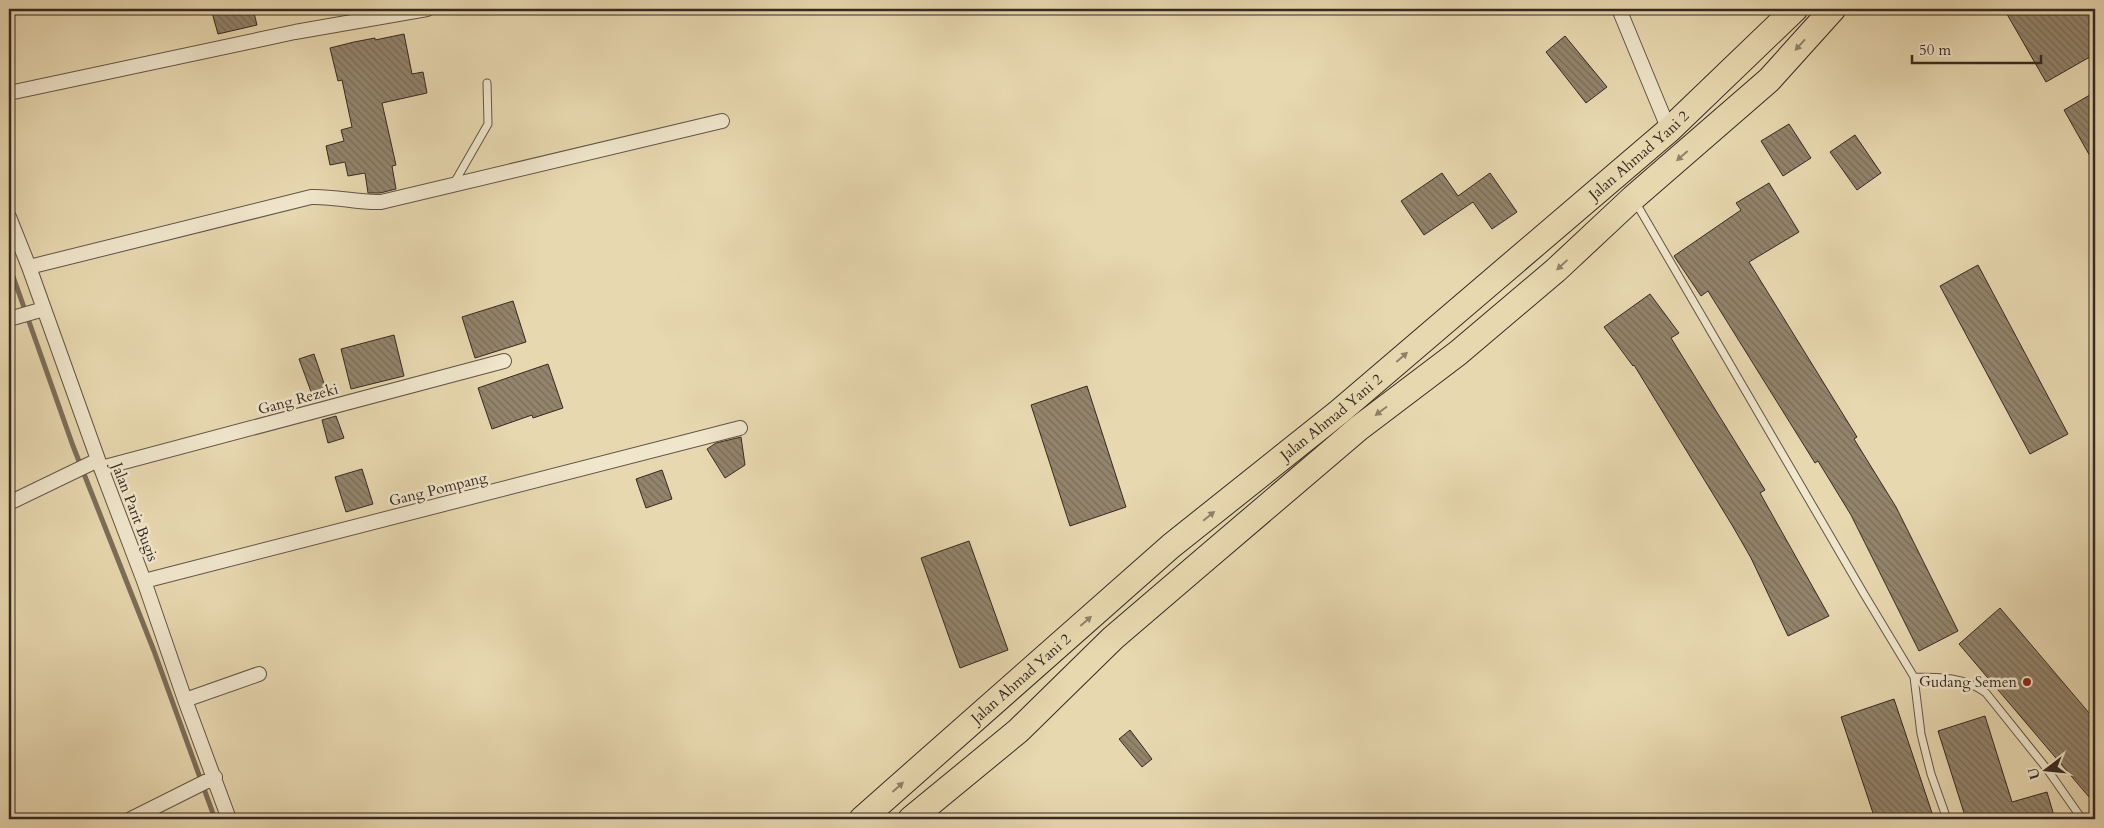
<svg xmlns="http://www.w3.org/2000/svg" width="2104" height="828" font-family="Cardo,serif">
  <style>
    .lines { fill: none; stroke-linecap: round; stroke-linejoin: round }
    .stream { stroke: #7d6e5a; stroke-width: 5 }
    .building { fill: url(#building-back-hatch); stroke: #372922 }
    .lane-casing { stroke: #635546; stroke-width: 9 }
    .street-casing { stroke: #635546; stroke-width: 16 }
    .highway-casing { stroke: #372922; stroke-width: 27 }
    .lane { stroke: #f0e6cc; stroke-width: 7 }
    .street { stroke: #f0e6cc; stroke-width: 14 }
    .highway { stroke: #e8d8b0; stroke-width: 25 }
    .oneway { fill: #908069 }
    .poi-dot { fill: #8f2418; stroke: #f0e6cc; stroke-width: 2 }
    .labels { text-anchor: middle; stroke-width: 5; stroke-linejoin: round; paint-order: stroke }
    .street-label { font-size: 15px; fill: #372922; stroke: #f0e6cc }
    .poi-label { font-size: 15px; fill: #372922; stroke: #f0e6cc; text-anchor: end }
  </style>
  <defs>
    <pattern id="building-back-hatch" width="6" height="6" patternUnits="userSpaceOnUse" patternTransform="scale(1.25)"><rect width="6" height="6" fill="#93846c"/><path d="M-1 5l2 2M0 0l6 6M5-1l2 2" fill="none" stroke="#796c58"/></pattern>
  </defs>
  <rect width="100%" height="100%" fill="#e8d8b0"/>
  <filter id="stains"><feTurbulence type="fractalNoise" baseFrequency=".004" numOctaves="4"/><feColorMatrix values="0 0 0 0 .2 0 0 0 0 .09 0 0 0 0 .02 0 0 0 .5 -.17"/></filter>
  <radialGradient id="worn" r=".72"><stop offset=".6" stop-color="#630" stop-opacity="0"/><stop offset="1" stop-color="#630" stop-opacity=".3"/></radialGradient>
  <g class="lines">
    <!-- stream -->
    <path class="stream" d="M9,265l64,181 81,205 61,168"/>
  </g>
  <!-- building -->
  <path class="building" d="M211,9h42l4,16 -39,9z
    M2004,9h83l8,13v32l-49,28z
    M404,34l8,40 11,-2 4,21 -45,10 14,62 -4,1 4,23 -16,4h-12l-3,-20 -17,3 -3,-14 -15,3 -4,-19 18,-5 -3,-11 11,-3 -10,-47 -4,1 -8,-33 24,-6 21,-4v2z
    M1565,36l42,51 -21,16 -40,-51z
    M2095,92v73l-31,-55z
    M1789,124l22,34 -28,18 -22,-35z
    M1855,135l26,38 -24,17 -27,-38z
    M1442,173l16,23 32,-23 27,39 -25,17 -19,-27 -49,33 -23,-34z
    M1769,183l30,49 -50,30 108,175 -3,2 42,68 62,124 -39,20 -68,-136 -33,-54 -3,2 -107,-172 -7,5 -27,-40 67,-46 -5,-7z
    M1978,265l90,169 -38,20 -90,-168z
    M1650,294l29,39 -8,5 94,152 -5,3 69,123 -41,20 -37,-78 -19,-33 -98,-160 -1,1 -29,-39z
    M513,301l13,41 -51,16 -13,-41z
    M394,335l10,41 -53,13 -10,-40z
    M314,354l13,38 -14,5 -14,-38z
    M548,364l15,44 -30,10 -1,-3 -40,14 -14,-41z
    M1087,386l39,121 -56,19 -39,-121z
    M336,416l8,22 -16,5 -6,-23z
    M741,437l4,28 -20,13 -18,-29 9,-6z
    M362,469l11,35 -27,8 -11,-35z
    M662,470l10,29 -26,9 -10,-29z
    M969,541l39,109 -48,18 -39,-110z
    M2000,608l95,112v84l-136,-160z
    M1894,699l40,120h-59l-34,-102z
    M1985,716l27,86 35,-10 8,27h-89l-28,-88z
    M1130,730l22,29 -10,8 -23,-28z"/>
  <g class="lines">
    <!-- lane casing -->
    <g class="lane-casing">
      <path id="lane" d="M453,185l35,-61 -1,-41
        M1636,203l228,391 50,83 7,57 10,40 16,45
        M1914,677c26,0 51,0 72,16l61,76 35,50"/>
    </g>
    <!-- street casing -->
    <g class="street-casing">
      <path id="street" d="M1619,9l50,121
        M9,93l286,-61 132,-23
        M9,217l20,50 72,201 43,113 41,119 44,119
        M29,267l282,-70c24,-1 47,6 70,5l341,-81
        M9,319l35,-10
        M101,468l403,-107
        M9,503l89,-43
        M144,581l596,-153
        M185,700l74,-26
        M131,819l84,-42"/>
    </g>
    <!-- highway casing -->
    <g class="highway-casing">
      <g id="highway">
        <path id="s1" d="M862,819l309,-273 168,-134 330,-282 126,-121"/>
        <path d="M911,819l107,-88 95,-93 97,-83 149,-127 99,-75 98,-83 77,-72 136,-118 64,-71"/>
      </g>
    </g>
    <!-- lane -->
    <use href="#lane" class="lane"/>
    <!-- street -->
    <use href="#street" class="street"/>
    <!-- highway -->
    <use href="#highway" class="highway"/>
  </g>
  <!-- one-way arrows -->
  <defs><path id="oneway-solid" d="M-6-.8H1V-3.2L6.5 0L1 3.2V.8H-6Z" transform="scale(1.25)"/></defs>
  <g class="oneway">
    <use href="#oneway-solid" transform="translate(1800 45) rotate(132)"/>
    <use href="#oneway-solid" transform="translate(1682 156) rotate(139)"/>
    <use href="#oneway-solid" transform="translate(1562 265) rotate(137)"/>
    <use href="#oneway-solid" transform="translate(1402 357) rotate(-41)"/>
    <use href="#oneway-solid" transform="translate(1381 411) rotate(143)"/>
    <use href="#oneway-solid" transform="translate(1209 516) rotate(-39)"/>
    <use href="#oneway-solid" transform="translate(1086 621) rotate(-41)"/>
    <use href="#oneway-solid" transform="translate(898 787) rotate(-42)"/>
  </g>
  <!-- markers -->
  <circle class="poi-dot" cx="2027" cy="682" r="5"/>
  <g class="labels">
    <!-- street labels -->
    <g class="street-label">
      <text dy="5" stroke="none"><textPath href="#s1" startOffset="1022">Jalan Ahmad Yani 2</textPath></text>
      <text transform="translate(298 399) rotate(-15)" y="5">Gang Rezeki</text>
      <text dy="5" stroke="none"><textPath href="#s1" startOffset="618">Jalan Ahmad Yani 2</textPath></text>
      <text transform="translate(438 489) rotate(-14)" y="5">Gang Pompang</text>
      <text transform="translate(135 512) rotate(69)" y="5">Jalan Parit Bugis</text>
      <text dy="5" stroke="none"><textPath href="#s1" startOffset="212">Jalan Ahmad Yani 2</textPath></text>
    </g>
    <!-- poi labels -->
    <g class="poi-label">
      <text x="2017" y="687">Gudang Semen</text>
    </g>
  </g>
  <!-- margin -->
  <rect width="2104" height="828" fill="none" stroke="#e8d8b0" stroke-width="30"/>
  <rect x="10" y="10" width="2084" height="808" fill="none" stroke="#372922" stroke-width="2.5"/>
  <rect x="15" y="15" width="2074" height="798" fill="none" stroke="#372922"/>
  <!-- north arrow -->
  <g transform="translate(2046 770) rotate(254)" stroke="#f0e6cc" stroke-width="4" paint-order="stroke">
  <path d="M0-4L9 19L0 12L-9 19Z" fill="#372922"/>
  <text y="-8" font-size="14" font-weight="bold" text-anchor="middle" fill="#372922">U</text>
  </g>
  <!-- scale -->
  <path d="M1912 55v8h129v-8" fill="none" stroke="#372922" stroke-width="2.5"/>
  <text x="1919" y="55" font-size="15" fill="#372922" stroke="#f0e6cc" stroke-width="4" paint-order="stroke">50 m</text>
  <rect width="100%" height="100%" filter="url(#stains)"/>
  <rect width="100%" height="100%" fill="url(#worn)"/>
</svg>
